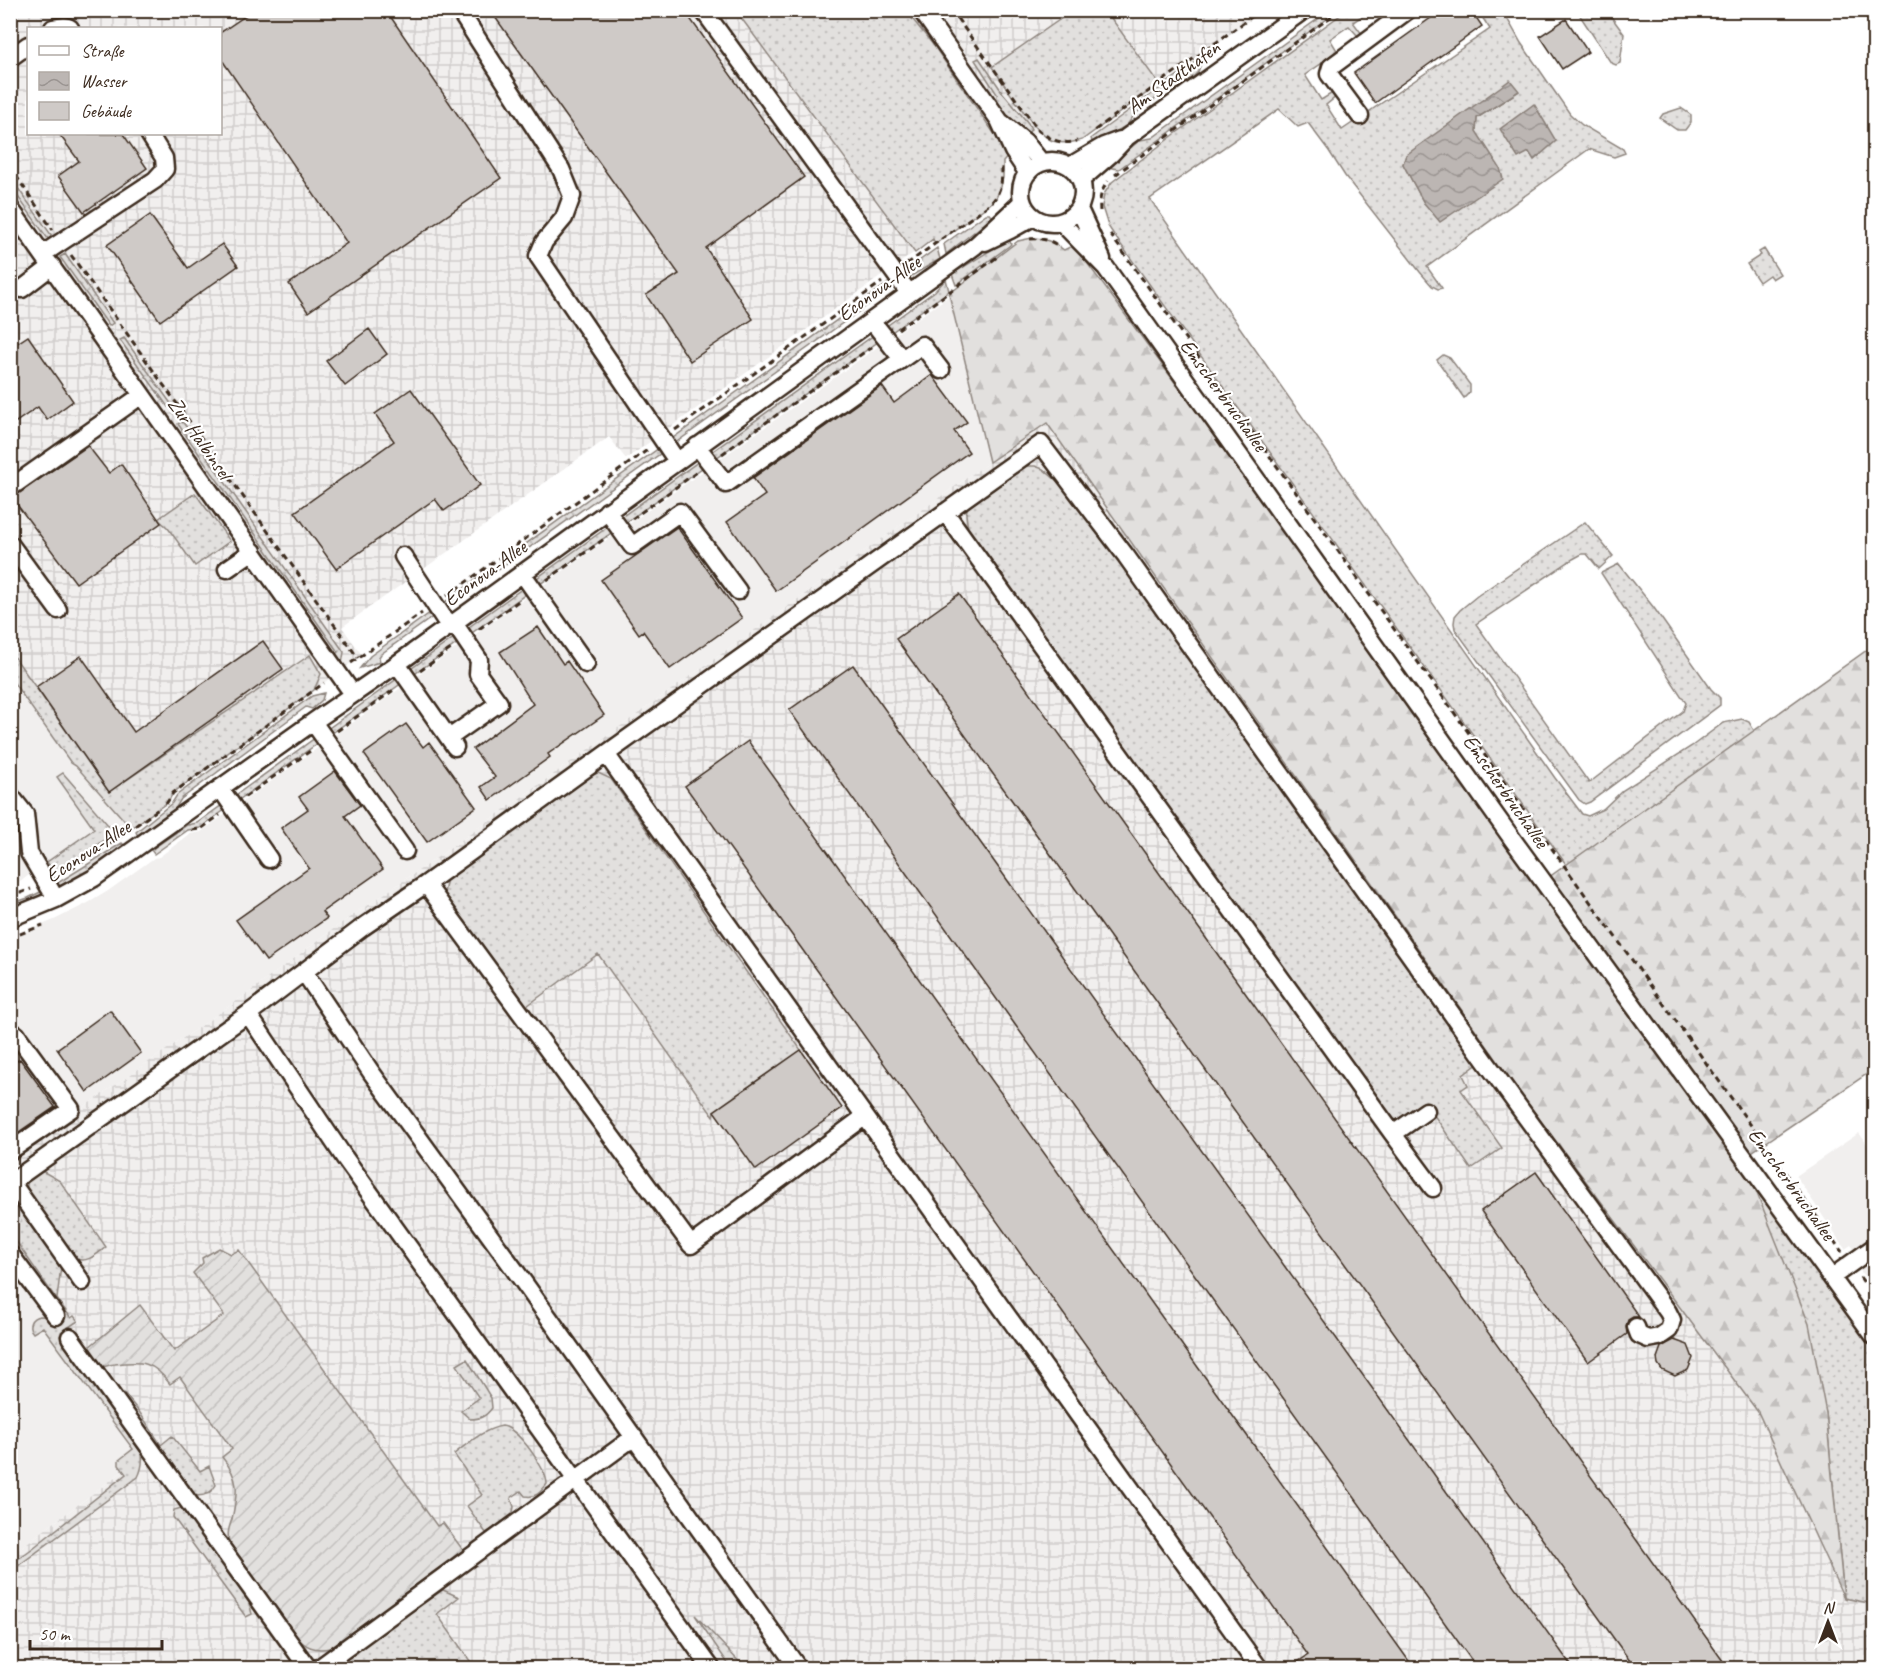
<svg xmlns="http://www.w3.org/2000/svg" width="1885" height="1679" font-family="Caveat,sans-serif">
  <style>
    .built { fill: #f1efee }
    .industrial { fill: url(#industrial-grid); fill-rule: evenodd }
    .grass { fill: url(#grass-dots); stroke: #8e857e; stroke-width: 1.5; fill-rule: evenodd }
    .forest { fill: url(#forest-firs); stroke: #8e857e; stroke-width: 1.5 }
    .garden { fill: url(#garden-furrows); stroke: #8e857e; stroke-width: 1.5 }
    .water { fill: url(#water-waves); stroke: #887e77; stroke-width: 1.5 }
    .building { fill: #cfcac7; stroke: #3b2a1e; stroke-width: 1.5 }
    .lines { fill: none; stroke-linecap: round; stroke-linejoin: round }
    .minor-casing { stroke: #3b2a1e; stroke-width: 21 }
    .path { stroke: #3b2a1e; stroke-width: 3; stroke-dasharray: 6 4.5; stroke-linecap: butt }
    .minor { stroke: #fff; stroke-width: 16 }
    .labels { text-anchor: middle; stroke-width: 4.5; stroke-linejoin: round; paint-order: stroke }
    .street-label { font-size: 21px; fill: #3b2a1e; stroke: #fff }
  </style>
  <defs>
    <pattern id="industrial-grid" width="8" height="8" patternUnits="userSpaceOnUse" patternTransform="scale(1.5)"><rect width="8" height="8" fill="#f1efee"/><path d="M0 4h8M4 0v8" fill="none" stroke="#d0cdcc"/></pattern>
    <pattern id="grass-dots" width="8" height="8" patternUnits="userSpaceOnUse" patternTransform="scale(1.5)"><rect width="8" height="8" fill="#e2e0de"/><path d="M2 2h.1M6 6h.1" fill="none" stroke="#c3c0be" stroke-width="1.8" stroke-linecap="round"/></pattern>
    <pattern id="forest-firs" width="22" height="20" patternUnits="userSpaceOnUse" patternTransform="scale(1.5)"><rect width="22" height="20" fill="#e2e0de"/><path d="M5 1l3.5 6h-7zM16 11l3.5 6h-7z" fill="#c3c0be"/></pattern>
    <pattern id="garden-furrows" width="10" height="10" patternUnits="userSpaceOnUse" patternTransform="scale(1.5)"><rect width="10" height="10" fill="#e2e0de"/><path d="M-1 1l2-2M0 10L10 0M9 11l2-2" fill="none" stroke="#c3c0be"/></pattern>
    <pattern id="water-waves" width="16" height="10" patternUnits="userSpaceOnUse" patternTransform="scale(1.5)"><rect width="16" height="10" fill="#bcb6b3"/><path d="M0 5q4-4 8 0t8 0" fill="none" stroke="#9a9491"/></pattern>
  </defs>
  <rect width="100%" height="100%" fill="#fff"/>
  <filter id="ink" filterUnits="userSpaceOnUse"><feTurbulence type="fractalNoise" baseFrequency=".0167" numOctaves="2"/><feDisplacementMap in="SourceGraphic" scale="12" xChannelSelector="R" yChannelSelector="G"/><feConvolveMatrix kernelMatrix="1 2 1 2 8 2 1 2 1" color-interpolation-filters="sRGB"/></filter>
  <g filter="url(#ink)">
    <!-- built -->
    <path class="built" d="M949,296l40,166 -558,400 -91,62 -89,67 -163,113 -77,57v-223l43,-18 34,-17 20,-12 46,-33 5,-1 31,-23 11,-2 369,-266z
      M11,679l60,84 5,3 51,58 -12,9 -52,-60 -6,4 37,52 -56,39 -27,21z
      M1859,1133l15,21v137l-15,-22 6,-5 -14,-19 -6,4 -49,-73z
      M10,1226l137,227 -136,102h-1z"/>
    <!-- industrial -->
    <path class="industrial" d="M11,11h1251l-180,129 -13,3 -10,-1 -10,-3 -10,-8 -26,20 -10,11v15l-2,10 -11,17 -55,40 -2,-5 -307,220 -17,-22 -267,190 20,28 -189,138 -5,9 -37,26 -55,-62 -5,-3 -60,-84zM28,28h192v106h-192z
      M1047,423l474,672 237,317 85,186 31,6v64h-1863v-113l136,-102 -136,-227v-65l77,-57 163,-113 89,-67 91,-62 558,-400z"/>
    <!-- grass -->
    <path class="grass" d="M736,11h170l28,35 75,109 -6,7v15l-2,10 -5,11 -6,6 -55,40 -2,-5 -18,14z
      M1072,11h34l53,73 -77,56c-11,3 -23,5 -33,-1 -16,-9 -45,-56 -57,-72z
      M1329,11h9l-219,158 -7,-1 -3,-2 31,-26 12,-2z
      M1346,11h24l-17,11 9,12 -4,2 -9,-10 -19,13 8,13 -33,23 16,25 13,-8 3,4 -11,9 16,25 148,-101 -12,-18h25l18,32 49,71 12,11 41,24 2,4 -11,4 -25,-8 -162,118 15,21 -4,1 -6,-3 -12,-14 -75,-96 -16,-25 -21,-28 -10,4 -19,-18 -129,90 405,579 27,36 6,2 15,-7 20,-19 69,-44 31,-23 19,-4 7,3 6,10 -187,135 -454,-632 -6,-9 -6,-19 2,-13 8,-12 63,-48zM1519,91l-42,27 -1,13 -52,72 -21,-39 3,-9z
      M1577,11h30l17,23 -4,29 -4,2 -5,-2z
      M1203,57l-5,15 -7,7 -9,1 -47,34 -8,11 -34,21 -2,-8z
      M979,58l24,35 25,30 3,6 -5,8 -28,-32 -1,-11 -22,-34z
      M1681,108l10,7v7l-6,8h-8l-17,-12 3,-4z
      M10,177l42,59 -4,3 -37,-52z
      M986,214h4l3,3 -47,37 -2,-10z
      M1009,239l2,5 -2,2 -53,39 -4,-11z
      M937,248l3,11 -47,28 -512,367 -2,3 1,5 -20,6 10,-12z
      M1764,249l16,25 -8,5 -3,-4 -10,7 -12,-18 14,-9 -2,-3z
      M65,254l48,69 -4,3 -49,-69z
      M946,279l3,12 -741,531 -8,6 -12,2 -34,24 -3,-4 36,-25 10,-2 738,-532z
      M124,338l48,67 -4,2 -48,-67z
      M1443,355l7,3 20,27v7l-6,6 -27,-38z
      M182,421l162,231 -2,12 -8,-8 4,-4 -160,-228z
      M1024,466h11l8,3 33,28 403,566 -16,12 5,10 -7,5 41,58 -31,21 -46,-67 -28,19 -7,-5 -388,-537 -34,-49 -2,-16 2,-9z
      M195,493l35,48 -35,25 -27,-38 -10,-9z
      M1585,522l28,34 -14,13 -12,-15h-5l-9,5 -97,65 113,159 94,-72 3,-8 -85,-130 18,-9 35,44 57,81 9,9v7l-130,97 -5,2 -6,-4 -124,-171 -1,-6 1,-7 5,-6 17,-14z
      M11,652l98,140 201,-137 11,19 -7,16 -141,103 -5,9 -37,26 -55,-62 -5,-3 -60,-84z
      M324,693l-2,7 -10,9 -6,-2 -125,92 -6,10 -37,27 -2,-4 36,-29 5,-8 135,-99z
      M63,773l52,60 -46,31 -15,8 -7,-10 47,-33 -37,-52z
      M598,773l13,6 190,271 -87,61 -1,5 -115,-162 -74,54 -75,-103 -5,-11 3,-17 140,-100z
      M122,843l3,3c-36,26 -72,49 -114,62l-1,-4 18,-6 25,-12z
      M1743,1158l131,165v281l-30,-6 -18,-185z
      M39,1171l5,1 16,9 46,66c-10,8 -19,17 -33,11l-47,-67 2,-12z
      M10,1198l6,4 45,64 -4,33 14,19 3,-2 4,5 -17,11 -1,4 7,11 75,107c1,9 0,15 -4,23l-127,94v-7l22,-16 93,-74 -7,-9v-5l14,-11 -90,-122 -10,6c-6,-6 -3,-16 7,-17 6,0 9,4 15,2 2,-1 7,-5 8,-6l1,-2 -53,-76z
      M467,1359l24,39 1,10c-6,8 -11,11 -22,11l-9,-8 18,-13 -22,-33z
      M124,1393l16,20 21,32 11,-9 28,35 9,-5 7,19c-5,9 -14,12 -24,10l-70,-96z
      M502,1426c15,1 45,43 45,58 -7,9 -11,14 -22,12l-4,-5 -10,7 3,9 -2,10 -26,16 -19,-27 15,-11 -28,-41c15,-11 30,-25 48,-28z
      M181,1508l4,3 64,91 3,12 -6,3 -73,-100 1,-7z
      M443,1590l16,7 -22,17 38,54h-137l11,-14z
      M695,1615l50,53h-14z"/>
    <!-- forest -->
    <path class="forest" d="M1032,238c13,0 21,4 32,12l10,-5 468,637 332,-237v424l-131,89 66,166 17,89 18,185 -86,-186 -235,-315 -476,-674 -58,39 -40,-168 69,-53z"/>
    <!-- garden -->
    <path class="garden" d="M219,1248l12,6 8,-4 198,276 6,-3 20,27 -133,98c-16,3 -24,-1 -35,-12l-66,-94c-2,-9 0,-14 3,-23 6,-27 8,-40 -10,-62l10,-8 -52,-72 -10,7c-17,-23 -28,-23 -55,-20 -4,0 -10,3 -14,3 -8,-2 -11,-14 -12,-20l51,-42 34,46 50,-36 -31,-42 10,-10 -1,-5z"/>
    <!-- water -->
    <path class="water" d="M1510,80l9,11 -42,27 -1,13 24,37 3,11 -63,43 -16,-19 -21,-39 3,-9z
      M1534,104l22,37 -22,19 -5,-8 -11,6 -18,-29z"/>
    <!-- building -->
    <path class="building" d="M254,10h132l115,168 -193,134 -19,-28 58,-41 -127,-186v-24z
      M490,10h194l120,167 -98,71 47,71 -63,42 -44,-66 33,-21z
      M1442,10h29l11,16 -107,77 -21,-30z
      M1566,19l22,33 -26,17 -22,-33z
      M59,134h64l24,34 -63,44 -26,-36 21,-15z
      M150,215l38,53 34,-24 16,22 -78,55 -53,-76z
      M369,329l18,25 -42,32 -19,-25z
      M28,336l45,65 -26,19 -9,-13 -28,19v-78z
      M932,375l35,47 -13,9 15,21 -193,139 -49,-69 38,-27 -12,-17 129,-92 12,17z
      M411,389l69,96 -36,26 -9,-12 -99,70 -41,-57 99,-71 -19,-27z
      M88,446l21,27 12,-9 40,59 -85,60 -64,-85z
      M677,527l65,91 -72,51 -27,-38 -4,3 -38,-54z
      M959,594l282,393 487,681h-93l-739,-1029z
      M538,627l25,37 4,-3 37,54 -56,39 2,3 -60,43 -9,-13 14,-10 -22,-28 60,-45 -33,-52z
      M263,641l20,28 -174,123 -73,-105 45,-31 53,76z
      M853,665l720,1003h-96l-688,-958z
      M406,724l17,23 6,-5 47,65 -49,35 -63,-88z
      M748,741l666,927h-125l19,-13 -623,-869z
      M335,771l25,34 -15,11 38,53 -61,43 5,6 -61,43 -30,-41 73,-52 -28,-40 27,-19 -9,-12z
      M110,1010l31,43 -54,39 -30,-43z
      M801,1050l41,58 -86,62 -42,-59z
      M20,1059l35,48 -45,31v-73z
      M1536,1172l103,145h-6l-5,3 -2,6 1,8 -39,28 -107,-151z
      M1674,1340l14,5 5,13 -5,12 -13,6 -13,-6 -4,-6 -1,-6 4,-11z"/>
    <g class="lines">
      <!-- minor casing -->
      <g class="minor-casing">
        <path id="minor" d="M459,10l102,159 11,27 -8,22 -20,24 -6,14 139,205
          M703,10l206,283
          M921,10l78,110 14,31 14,21
          M53,28l12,-2 5,2
          M10,58l18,-13
          M1360,116l-31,-42 2,-7 77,-57
          M1002,123l23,19 16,20
          M1021 192a31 31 0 1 1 62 0a31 31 0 1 1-62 0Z
          M1070,166l34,-20 16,-6
          M1081,180l30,-26 16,-17 177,-127
          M10,208l343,486
          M1079,209l23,50
          M1061,222l45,46 407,572 361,496
          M985,242l25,-12 23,-13
          M43,254l112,-74 10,-11 -1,-11 -15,-24
          M22,289l30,-23
          M872,321l30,38
          M697,446l29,38 196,-139 19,25
          M10,488l132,-93
          M607,511l25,35 48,-34 58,79
          M945,512l448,622 33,-23
          M10,544l48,66
          M403,556l46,70
          M227,569l26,-18
          M522,573l64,91
          M397,664l58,83
          M313,722l92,129
          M449,738l50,-35 -21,-29 1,-14 -25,-37
          M606,754l653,914
          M220,788l49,71
          M10,795l15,19 4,39 27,46
          M426,884l265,361 173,-128
          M10,918l46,-19 38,-21 219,-156 84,-58 578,-418 47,-44
          M304,972l67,100 151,208 276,388
          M248,1014l96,143 367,511
          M10,1038l6,-4 55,75 -61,42
          M1393,1134l40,54
          M10,1183l238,-169 115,-87 63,-43 180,-130 435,-310 85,112 360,506 182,250 4,8 -3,10 -10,7 -11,2 -9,-4 -3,-8
          M12,1183l70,99
          M10,1254l46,62
          M1832,1277l42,-30
          M70,1337l238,331
          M319,1668l315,-231"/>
      </g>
      <!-- path -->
      <path class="path" d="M951,10l88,121c12,9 23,14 38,10
        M1095,130l166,-120
        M10,167l43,63
        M1115,175l225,-165
        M1100,211c-1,-13 1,-20 8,-30
        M1110,234l732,1018
        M1030,239c12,-1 21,1 30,8
        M71,255l287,403
        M907,264l83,-60c12,-12 12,-23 12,-40
        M898,329l102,-74
        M675,430l207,-148
        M722,454l151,-108
        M632,519l65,-47
        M547,580l60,-43
        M447,596l203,-148
        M479,629l41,-29
        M351,663l71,-50
        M420,671l31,-22
        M337,731l58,-42
        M245,797l68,-48
        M166,804l7,-11 151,-110
        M192,830l9,-1 19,-14
        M110,844l50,-36
        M62,874l42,-26
        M10,897l21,-8
        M10,938l33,-13
        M1860,1277l14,20"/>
      <!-- minor -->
      <use href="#minor" class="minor"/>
    </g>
  </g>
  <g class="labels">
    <!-- street labels -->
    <g class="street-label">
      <text transform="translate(1173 77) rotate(-36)" y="7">Am Stadthafen</text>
      <text transform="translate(879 288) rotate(-36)" y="7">Econova-Allee</text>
      <text transform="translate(1224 395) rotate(54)" y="7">Emscherbruchallee</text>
      <text transform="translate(200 438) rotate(55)" y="7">Zur Halbinsel</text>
      <text transform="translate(485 573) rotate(-36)" y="7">Econova-Allee</text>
      <text transform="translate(1506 791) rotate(55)" y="7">Emscherbruchallee</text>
      <text transform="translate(88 851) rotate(-33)" y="7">Econova-Allee</text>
      <text transform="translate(1792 1184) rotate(54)" y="7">Emscherbruchallee</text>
    </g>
  </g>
  <!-- margin -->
  <rect width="1885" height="1679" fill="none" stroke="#fff" stroke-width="36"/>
  <rect x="18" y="18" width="1849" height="1643" fill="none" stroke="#3b2a1e" stroke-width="2" filter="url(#ink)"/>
  <!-- legend -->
  <rect x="27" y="27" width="195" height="108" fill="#ffffff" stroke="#b1aaa5" stroke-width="1.5"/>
  <rect x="39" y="46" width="30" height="9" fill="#ffffff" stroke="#b1aaa5" stroke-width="1.5"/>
  <text x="81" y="57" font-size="18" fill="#3b2a1e">Straße</text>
  <rect x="39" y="72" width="30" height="18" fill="url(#water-waves)" stroke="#b1aaa5" stroke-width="1.5"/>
  <text x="81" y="87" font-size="18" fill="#3b2a1e">Wasser</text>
  <rect x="39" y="102" width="30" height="18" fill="#cfcac7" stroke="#b1aaa5" stroke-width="1.5"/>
  <text x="81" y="117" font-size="18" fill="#3b2a1e">Gebäude</text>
  <!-- north arrow -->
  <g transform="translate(1828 1622)" stroke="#ffffff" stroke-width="4.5" paint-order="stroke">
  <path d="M0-4.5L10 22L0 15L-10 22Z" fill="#3b2a1e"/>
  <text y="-9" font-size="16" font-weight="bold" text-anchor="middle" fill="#3b2a1e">N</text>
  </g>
  <!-- scale -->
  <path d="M30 1640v9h132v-9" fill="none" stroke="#3b2a1e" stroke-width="3"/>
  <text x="39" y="1640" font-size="18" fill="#3b2a1e" stroke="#ffffff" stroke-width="4.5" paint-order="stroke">50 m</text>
</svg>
